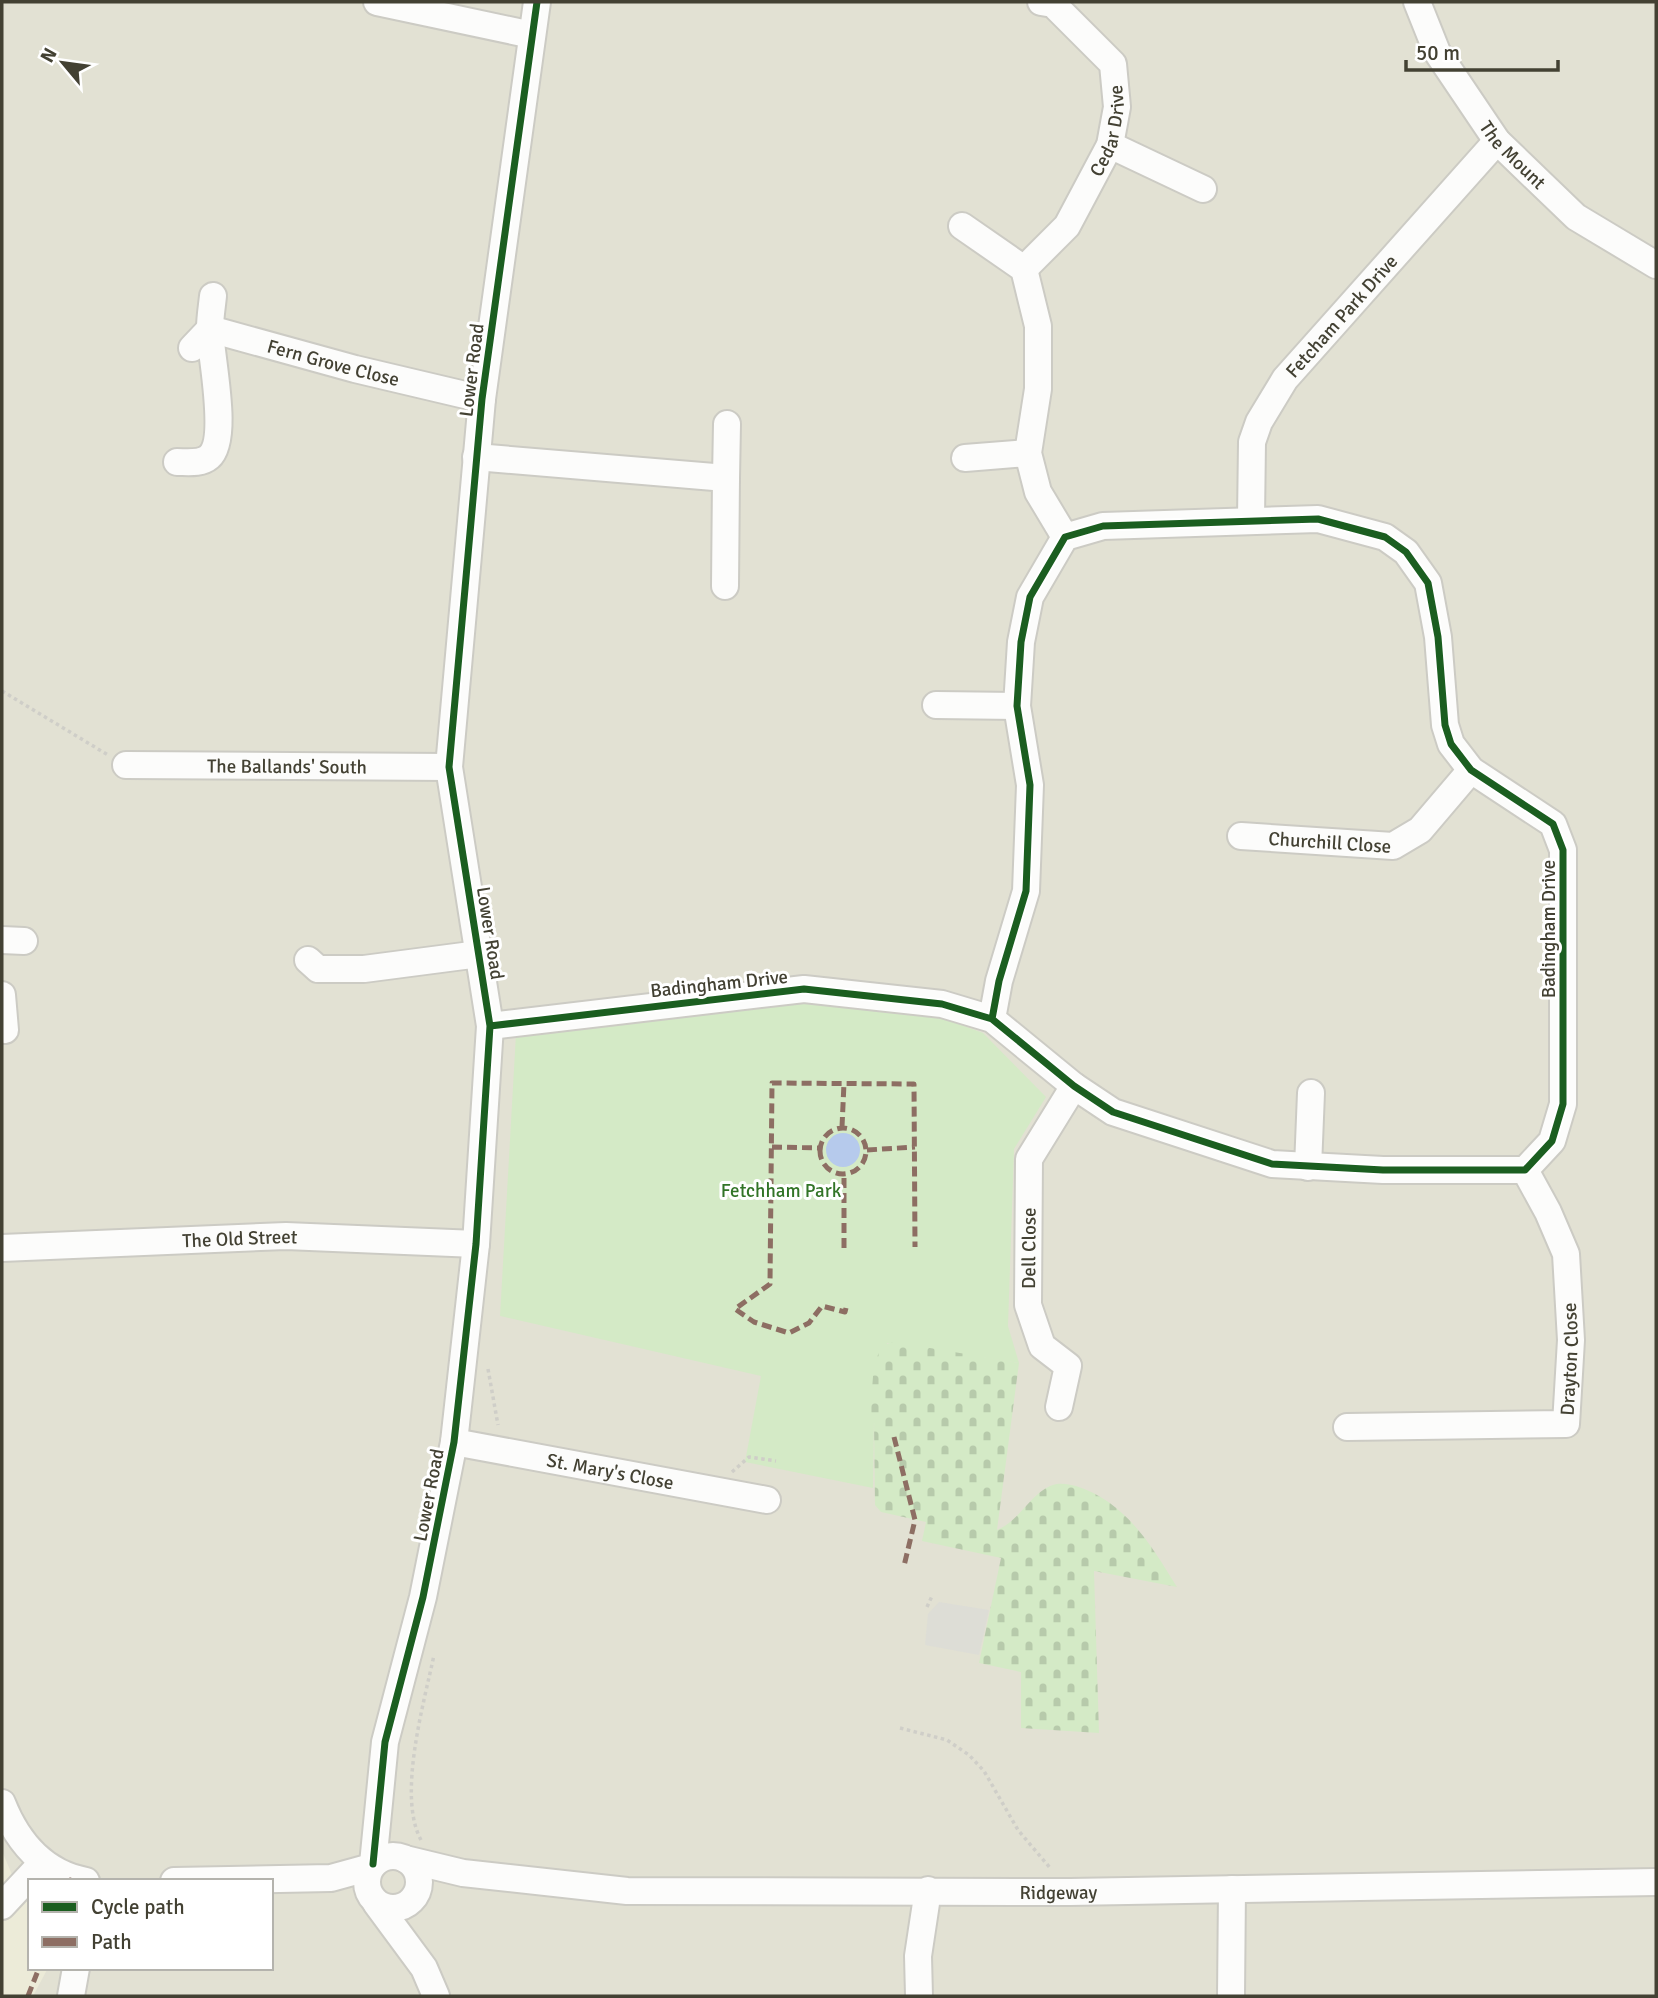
<svg xmlns="http://www.w3.org/2000/svg" width="1658" height="1998" font-family="Signika,sans-serif">
  <style>
    .residential { fill: #e2e1d3; fill-rule: evenodd }
    .education { fill: #ecebd8 }
    .green { fill: #d4eac6 }
    .cemetery { fill: url(#cemetery-stones) }
    .parking { fill: #ddddd6 }
    .water { fill: #b6caec }
    .lines { fill: none; stroke-linecap: round; stroke-linejoin: round }
    .minor-casing { stroke: #cccbc4; stroke-width: 30 }
    .path { stroke: #cfcec8; stroke-width: 3.5; stroke-dasharray: 3.5 3.5; stroke-linecap: butt }
    .minor { stroke: #fcfcfb; stroke-width: 26 }
    .quiet { stroke: #8d6e63; stroke-width: 5; stroke-dasharray: 10 5; stroke-linecap: butt }
    .cycleway-casing { stroke: #fff; stroke-width: 11 }
    .cycleway { stroke: #1b5e20; stroke-width: 7 }
    .labels { text-anchor: middle; stroke-width: 6; stroke-linejoin: round; paint-order: stroke }
    .street-label { font-size: 19px; fill: #434133; stroke: #fff }
    .park-label { font-size: 19px; fill: #327427; stroke: #fff }
  </style>
  <defs>
    <pattern id="cemetery-stones" width="16" height="16" patternUnits="userSpaceOnUse" patternTransform="scale(1.75)"><rect width="16" height="16" fill="#d4eac6"/><path d="M2 7V4a2 2 0 0 1 4 0v3zM10 15v-3a2 2 0 0 1 4 0v3z" fill="#b7caab"/></pattern>
  </defs>
  <rect width="100%" height="100%" fill="#eeeee6"/>
  <!-- residential -->
  <path class="residential" d="M2,2h1654v1994h-1654zM30,1881h241v87h-241z"/>
  <!-- education -->
  <path class="education" d="M2,1851l17,40 11,7v70h18l-15,28h-31z"/>
  <!-- green -->
  <path class="green" d="M812,999l117,14 54,20 63,64 -32,52 -6,177 11,37 -132,-20 -13,77 -1,68 -128,-26 16,-86 -261,-60 16,-282z"/>
  <!-- cemetery -->
  <path class="cemetery" d="M894,1342l125,21 -22,167c22,-9 32,-34 53,-44 9,-4 18,-2 26,0 50,16 75,59 101,101l-83,-16 5,162 -78,-5v-56l-42,-9 22,-105 -79,-17 4,-19 -45,-10 -6,-7 -1,-85 -4,-3 4,-54 9,-18z"/>
  <!-- parking -->
  <path class="parking" d="M939,1602l50,8 -10,45 -54,-10 3,-31z"/>
  <!-- water -->
  <path class="water" d="M826 1150a17 17 0 1 1 34 0a17 17 0 1 1-34 0Z"/>
  <g class="lines">
    <!-- minor casing -->
    <g class="minor-casing">
      <g id="minor">
        <path d="M377,2l155,33"/>
        <path id="s1" d="M1417,2l20,50 60,89 79,76 80,48"/>
        <path d="M1110,145l93,44"/>
        <path d="M962,226l62,43 14,57v63l-10,64 10,39 27,45"/>
        <path id="s2" d="M1024,269l43,-43 43,-81 7,-38 -4,-43 -60,-60 -12,-2"/>
        <path id="s3" d="M192,348l18,-19 145,40 127,30"/>
        <path d="M476,457l250,21 -1,108"/>
        <path d="M965,458l63,-5"/>
        <path d="M177,462c10,0 24,2 32,-5 21,-18 1,-102 1,-129 0,-10 2,-22 3,-32"/>
        <path d="M726,478l1,-54"/>
        <path id="s4" d="M1251,519l1,-77 7,-20 26,-43 212,-238"/>
        <path d="M936,705l81,1"/>
        <path id="s5" d="M126,765l323,2"/>
        <path id="s6" d="M1241,836l152,10 27,-16 51,-60"/>
        <path d="M2,940l22,1"/>
        <path d="M308,960l10,9h46l115,-15"/>
        <path d="M2,995l3,35"/>
        <path d="M490,1026l314,-37 138,15 50,15 82,67 39,26 159,52 111,6h142l27,-29 11,-37v-254l-10,-26 -82,-54 -20,-26 -6,-19 -7,-88 -10,-54 -22,-31 -21,-15 -67,-18 -215,7 -38,11 -35,60 -9,45 -4,64 13,79 -4,106 -27,90 -7,38"/>
        <path d="M1308,1167l3,-74"/>
        <path id="s7" d="M2,1248l284,-12 190,8"/>
        <path id="s8" d="M1059,1407l9,-41 -26,-20 -14,-41 1,-146 45,-73"/>
        <path id="s9" d="M1347,1427l219,-3 5,-84 -5,-86 -18,-42 -23,-42"/>
        <path id="s10" d="M454,1442l313,58"/>
        <path d="M2,1803c15,38 41,70 84,78"/>
        <circle cx="393" cy="1882" r="26"/>
        <path id="s11" d="M405,1859l58,14 164,18 443,1 586,-10"/>
        <path d="M373,1864l12,-122 38,-145 31,-155 22,-198 14,-218 -41,-259 33,-368 55,-397"/>
        <path d="M174,1881l157,-3 40,-11"/>
        <path d="M376,1903l48,65 12,28"/>
        <path d="M2,1906l40,-43"/>
        <path d="M71,1996l5,-28"/>
        <path d="M919,1996l-1,-40 10,-66"/>
        <path d="M1231,1996l1,-107"/>
      </g>
    </g>
    <!-- path -->
    <path class="path" d="M2,691l106,64
      M488,1369l10,56
      M732,1472l17,-15 27,4
      M927,1607l5,-11
      M900,1728l47,12 22,15 15,16 34,59 33,39
      M421,1840c-24,-44 3,-137 13,-185"/>
    <!-- minor -->
    <use href="#minor" class="minor"/>
    <!-- quiet -->
    <path class="quiet" d="M842,1127l2,-44
      M820 1151a23 23 0 1 1 46 0a23 23 0 1 1-46 0Z
      M772,1147l48,1
      M867,1150l48,-3
      M844,1248v-74
      M846,1308l-1,4 -23,-6 -13,17 -20,10 -35,-11 -19,-13 35,-25 2,-201 142,1 1,163
      M894,1437l21,83 -11,46
      M71,1881l1,-3
      M28,1996l11,-28"/>
    <!-- cycleway casing -->
    <g class="cycleway-casing">
      <path id="cycleway" d="M490,1026l314,-37 138,15 50,15 82,67 39,26 159,52 111,6h142l27,-29 11,-37v-254l-10,-26 -82,-54 -20,-26 -6,-19 -7,-88 -10,-54 -22,-31 -21,-15 -67,-18 -215,7 -38,11 -35,60 -9,45 -4,64 13,79 -4,106 -27,90 -7,38
        M373,1864l12,-122 38,-145 31,-155 22,-198 14,-218 -41,-259 33,-368 55,-397"/>
    </g>
    <!-- cycleway -->
    <use href="#cycleway" class="cycleway"/>
  </g>
  <g class="labels">
    <!-- street labels -->
    <g class="street-label">
      <text dy="7" stroke="none"><textPath href="#s2" startOffset="166">Cedar Drive</textPath></text>
      <text dy="7" stroke="none"><textPath href="#s1" startOffset="182">The Mount</textPath></text>
      <text dy="7" stroke="none"><textPath href="#s4" startOffset="233">Fetcham Park Drive</textPath></text>
      <text dy="7" stroke="none"><textPath href="#s3" startOffset="154">Fern Grove Close</textPath></text>
      <text transform="translate(471 370) rotate(-83)" y="7">Lower Road</text>
      <text dy="7" stroke="none"><textPath href="#s5" startOffset="161">The Ballands' South</textPath></text>
      <text dy="7" stroke="none"><textPath href="#s6" startOffset="89">Churchill Close</textPath></text>
      <text transform="translate(1548 929) rotate(-90)" y="7">Badingham Drive</text>
      <text transform="translate(491 933) rotate(81)" y="7">Lower Road</text>
      <text transform="translate(719 983) rotate(-6)" y="7">Badingham Drive</text>
      <text dy="7" stroke="none"><textPath href="#s7" startOffset="238">The Old Street</textPath></text>
      <text dy="7" stroke="none"><textPath href="#s8" startOffset="175">Dell Close</textPath></text>
      <text dy="7" stroke="none"><textPath href="#s9" startOffset="284">Drayton Close</textPath></text>
      <text dy="7" stroke="none"><textPath href="#s10" startOffset="159">St. Mary's Close</textPath></text>
      <text transform="translate(428 1495) rotate(-79)" y="7">Lower Road</text>
      <text dy="7" stroke="none"><textPath href="#s11" startOffset="656">Ridgeway</textPath></text>
    </g>
    <!-- park labels -->
    <g class="park-label">
      <text x="781" y="1197">Fetchham Park</text>
    </g>
  </g>
  <!-- border -->
  <rect width="1658" height="1998" fill="none" stroke="#434133" stroke-width="7"/>
  <!-- legend -->
  <rect x="28" y="1879" width="245" height="91" fill="#ffffff" stroke="#b4b3ad" stroke-width="2"/>
  <rect x="42" y="1902" width="35" height="10" fill="#1b5e20" stroke="#b4b3ad" stroke-width="2"/>
  <text x="91" y="1914" font-size="21" fill="#434133">Cycle path</text>
  <rect x="42" y="1937" width="35" height="10" fill="#8d6e63" stroke="#b4b3ad" stroke-width="2"/>
  <text x="91" y="1949" font-size="21" fill="#434133">Path</text>
  <!-- north arrow -->
  <g transform="translate(63 63) rotate(299)" stroke="#ffffff" stroke-width="5" paint-order="stroke">
  <path d="M0-5L12 26L0 18L-12 26Z" fill="#434133"/>
  <text y="-10" font-size="19" font-weight="bold" text-anchor="middle" fill="#434133">N</text>
  </g>
  <!-- scale -->
  <path d="M1406 60v10h152v-10" fill="none" stroke="#434133" stroke-width="3.5"/>
  <text x="1416" y="60" font-size="21" fill="#434133" stroke="#ffffff" stroke-width="5" paint-order="stroke">50 m</text>
</svg>
